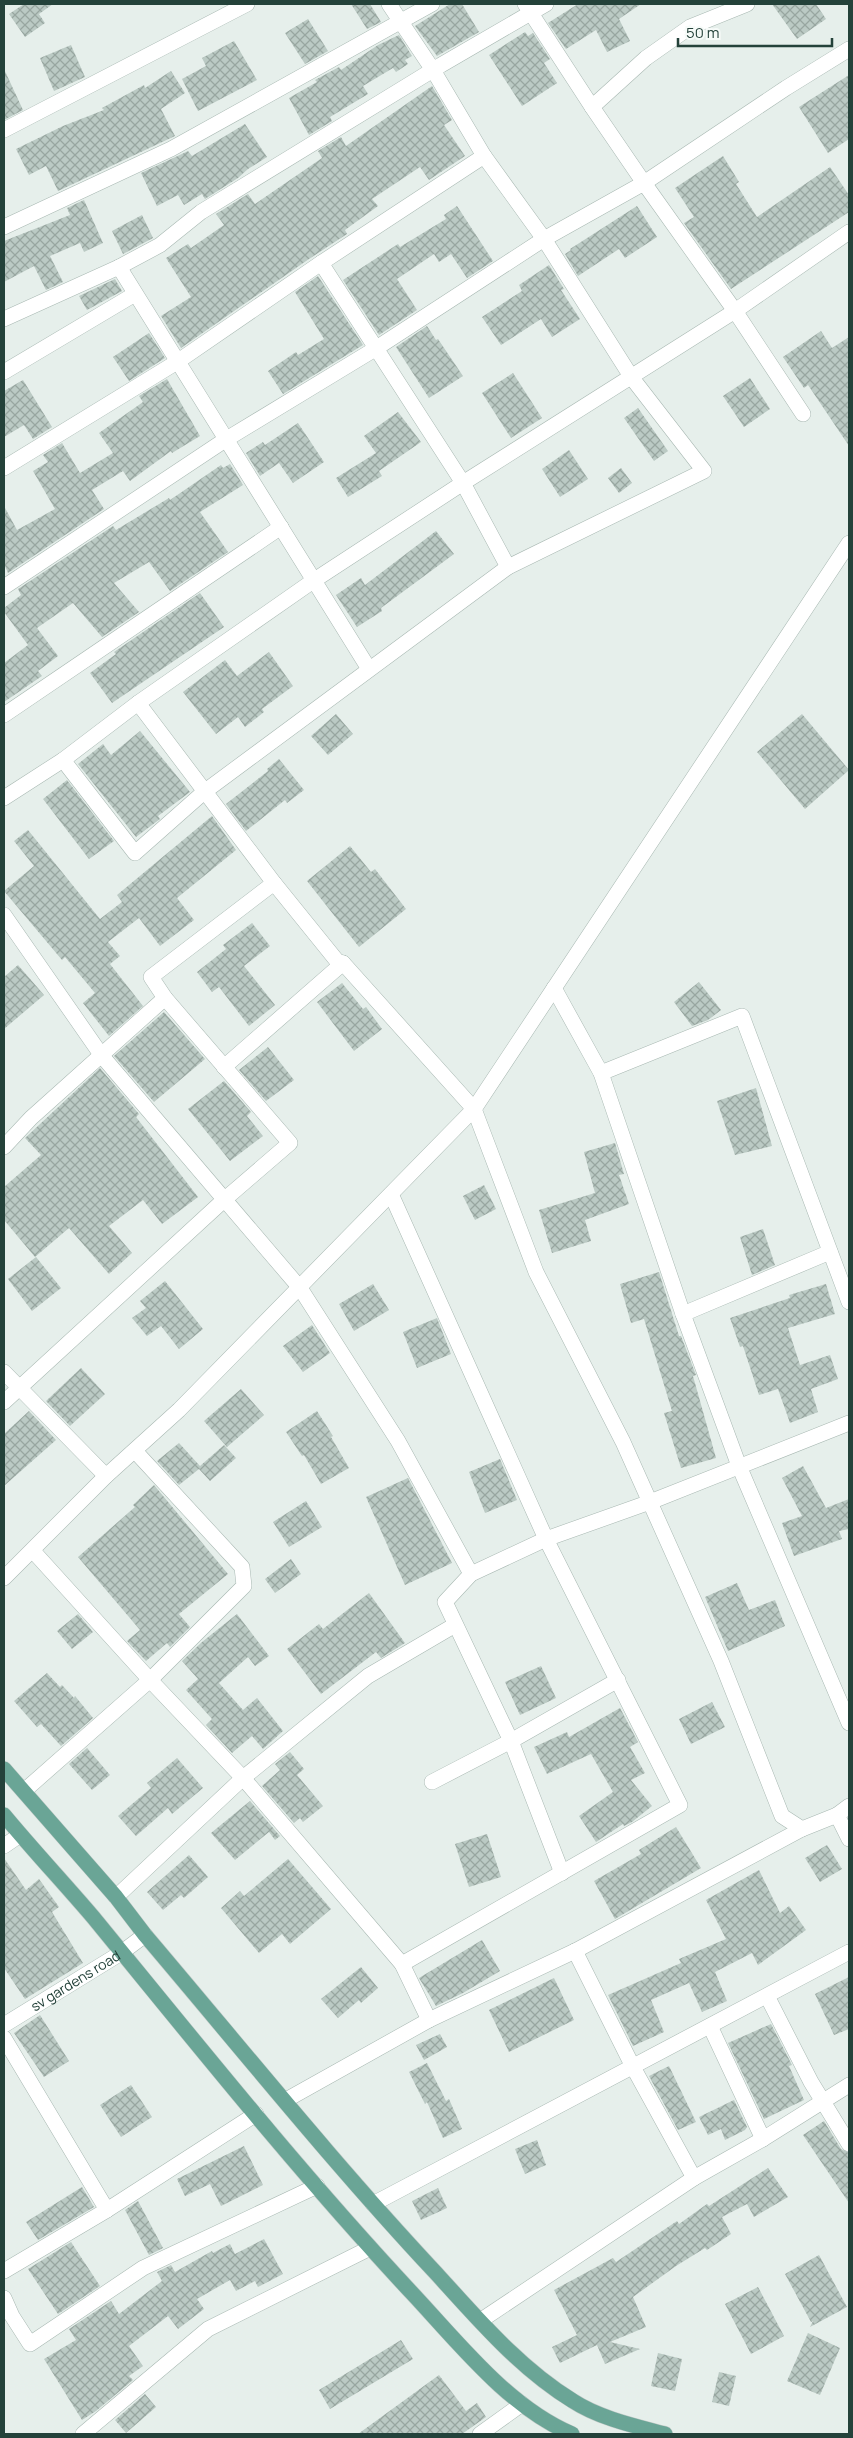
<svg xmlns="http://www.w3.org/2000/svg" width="853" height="2438" font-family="Manrope,sans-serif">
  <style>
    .building { fill: url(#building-cross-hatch) }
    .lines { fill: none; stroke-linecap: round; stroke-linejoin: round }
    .minor-casing { stroke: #a8b8b2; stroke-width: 16 }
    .major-casing { stroke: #c2cac8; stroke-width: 16 }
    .minor { stroke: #fff; stroke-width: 15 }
    .major { stroke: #6aa596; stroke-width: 15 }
    .labels { text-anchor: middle; stroke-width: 5; stroke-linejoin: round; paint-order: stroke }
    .street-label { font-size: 14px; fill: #24423a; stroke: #f7fbf9 }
  </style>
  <defs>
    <pattern id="building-cross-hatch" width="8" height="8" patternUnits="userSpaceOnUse" patternTransform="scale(1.25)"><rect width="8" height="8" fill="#bbcac4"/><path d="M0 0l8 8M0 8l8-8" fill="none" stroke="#98a6a0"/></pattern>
  </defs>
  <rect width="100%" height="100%" fill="#e6efeb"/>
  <!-- building -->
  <path class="building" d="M24,4h29l-14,10 6,9 -20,14 -16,-23z
    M351,4h19l11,18 -14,7z
    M450,4h12l17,28 -42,24 -22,-30z
    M578,4h63l-22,15 11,22 -23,11 -11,-22 -30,19 -18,-26z
    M772,4h44l10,15 -29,20z
    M308,19l20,32 -23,13 -20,-31z
    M525,32l3,4 5,-3 17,26 -6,4 13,20 -35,23 -33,-51z
    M399,35l13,21 -7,4 3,4 -12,8 -3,-4 -30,18 5,8 -38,23 2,4 -23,14 -20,-37 28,-16 -2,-2 24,-13 2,3 37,-25z
    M234,41l23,39 -59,31 -16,-32 24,-13 -4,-8z
    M71,45l14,32 -31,14 -14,-33z
    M4,69l19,41 -19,10z
    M171,71l14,22 -24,16 14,27 -117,55 -12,-25 -17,9 -13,-26 47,-23 41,-16 -2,-2 42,-23 1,3z
    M849,75v64l-21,14 -29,-46z
    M432,86l20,34 -8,5 21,31 -36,24 -9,-13 -48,32 6,7 -33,24 2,4 -38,25 -128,89 -20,-32 30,-19 -25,-39 22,-14 3,4 33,-23 -8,-11 32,-20 7,10 67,-46 -4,-7 23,-14 5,9z
    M245,124l22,33 -19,12 -10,9 -33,21 -3,-5 -18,11 -6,-10 -21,11 -16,-33 43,-20 4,-2 4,5z
    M723,156l16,26 -3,2 21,33 73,-50 19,28v17l-118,77 -47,-66 10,-6 -19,-29z
    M84,200l19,43 -19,9 -4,-9 -30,13 13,26 -17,8 -12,-24 -30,16v-41l66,-26 -3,-7z
    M457,206l36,55 -26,17 -16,-24 -12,8 -5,-8 -37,25 20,31 -38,25 -36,-55 55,-36 2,3 46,-28 -2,-4z
    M637,206l20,31 -32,21 -6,-9 -41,27 -13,-22 6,-4 -1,-1z
    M142,215l11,23 -30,16 -11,-23z
    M549,265l15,24 -3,1 19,29 -28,18 -11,-18 -40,26 -19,-28 40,-26 -3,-6z
    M318,276l45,69 -80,49 -15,-23 28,-19 2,3 26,-16 -29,-47z
    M115,279l7,12 -35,19 -8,-14z
    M427,326l9,14 2,-1 25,37 -34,22 -33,-51z
    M821,331l11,17 17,-11v109l-41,-61 -4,3 -21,-31z
    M149,333l16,25 -36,23 -16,-24z
    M513,373l29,45 -31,20 -29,-45z
    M750,378l20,31 -26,18 -21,-31z
    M167,379l33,57 -28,17 -1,-2 -41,30 -7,-10 -31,19 12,19 -96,64 -4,-9v-58l13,24 38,-21 -22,-38 15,-9 -5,-7 19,-12 18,30 33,-20 -14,-20 44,-31 -4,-6z
    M23,380l29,47 -19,12 -9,-14 -20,12v-46z
    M638,408l30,43 -14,10 -30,-43z
    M398,412l23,30 -42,29 3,5 -34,21 -12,-19 40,-25 -12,-17z
    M298,423l26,39 -31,21 -14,-20 -19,13 -14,-23 17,-11 2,3z
    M569,450l19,29 -28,18 -18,-28z
    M230,464l13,21 -43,27 28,40 -58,39 -21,-29 -35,21 25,29 -37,25 -29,-34 -36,25 21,28 -20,15 4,5 -38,26v-39l24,-18 -24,-33v-4l17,-13 -3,-6 95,-63 3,4 53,-32 1,2 51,-35 2,3z
    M621,468l11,15 -13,10 -11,-15z
    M436,531l18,23 -73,54 1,3 -25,16 -21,-32 25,-17 4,7z
    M200,593l24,34 -112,76 -22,-30 26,-19 -2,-2z
    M269,652l24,34 -31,23 2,3 -19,15 -7,-10 -22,17 -33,-42 42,-32 12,16z
    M336,714l17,20 -25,21 -17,-19z
    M802,714l47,56 -44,39 -48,-57z
    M140,731l50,61 -32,24 2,3 -24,18 -58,-73 25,-20 8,11z
    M279,759l25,31 -17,13 -2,-3 -39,31 -20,-27 42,-33 -1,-2z
    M67,780l47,61 -25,18 -46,-60z
    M212,816l24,34 -59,48 17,22 -34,26 -21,-28 -31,24 12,14 -10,8 33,42 -34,30 -26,-33 12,-10 -30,-36 -3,3 -58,-69 30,-25 -20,-25 14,-11 72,89 22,-17 -5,-7z
    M350,846l21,26 4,-3 31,40 -47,38 -52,-66z
    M252,923l18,23 -26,20 31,39 -26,21 -30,-39 -7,5 -15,-20 29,-23 -3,-4z
    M18,965l26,30 -40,34v-52z
    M699,982l22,28 -13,10 -16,6 -18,-24z
    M342,983l21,26 3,-2 16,22 -28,22 -37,-49z
    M164,1012l41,47 -51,43 -40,-46z
    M268,1047l26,33 -28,21 -27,-31z
    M100,1068l39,46 -3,3 62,80 -36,27 -19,-24 -34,26 23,27 -23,21 -40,-46 -34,29 -31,-37v-33l37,-32 -16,-17z
    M224,1081l27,31 -4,4 16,20 -33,25 -42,-52z
    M756,1088l16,58 -37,9 -18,-54z
    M615,1143l9,31 -5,1 10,29 -44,16 6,21 -39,12 -13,-43 56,-17 -11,-41z
    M484,1185l12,24 -21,11 -12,-24z
    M763,1229l12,36 -23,10 -12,-38z
    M36,1257l25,31 -29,23 -24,-32z
    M659,1272l20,64h2l15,39 -3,1 23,82 -35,10 -17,-55 8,-2 -28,-92 -13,4 -11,-39z
    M165,1281l38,48 -24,20 -18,-23 -14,10 -15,-18 14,-10 -6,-7z
    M373,1284l16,26 -35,21 -15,-27z
    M826,1284l9,30 -47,14 12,37 30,-10 8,24 -27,10 7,23 -28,11 -12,-34 -19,6 -16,-49 -3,1 -10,-29 60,-20 -1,-3z
    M437,1318l14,36 -34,14 -14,-36z
    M312,1325l18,28 -27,19 -20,-26z
    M81,1368l24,26 -35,32 -24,-25z
    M241,1389l23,26 -37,32 -23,-26z
    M29,1411l27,29 -52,46v-52z
    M317,1411l16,25 -2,1 18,31 -28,16 -17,-29 -2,1 -16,-24z
    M179,1443l21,23 24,-21 12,13 -26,23 -11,-12 -20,16 -22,-24z
    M500,1459l17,41 -32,13 -16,-41z
    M803,1466l23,42 23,-9v30l-10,2 3,8 -48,17 -12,-33 20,-7 -20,-38z
    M408,1478l44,85 -47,22 -39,-88z
    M154,1485l74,89 -49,40 11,13 -20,20 -3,-4 -21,18 -19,-20 13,-11 -62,-73 57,-50 -2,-2z
    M306,1501l16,26 -33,20 -16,-25z
    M291,1559l10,15 -26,19 -10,-14z
    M737,1583l12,27 26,-10 10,26 -57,25 -23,-54z
    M369,1593l36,50 -24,15 -5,-6 -55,42 -34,-45 32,-25 4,5z
    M78,1614l15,18 -21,17 -15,-18z
    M237,1614l32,42 -14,10 -7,-9 -29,26 24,27 14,-12 26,33 -20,18 -11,-13 -20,17 -26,-28 6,-6 -26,-29 12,-11 -16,-18 20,-19z
    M541,1666l15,32 -36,17 -15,-33z
    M47,1673l13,14 2,-2 12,13 1,-2 18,22 -32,28 -20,-22 -4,3 -23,-26z
    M712,1702l13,25 -34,17 -12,-25z
    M620,1708l18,34 -8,5 15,26 -14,7 21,26 -20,16 -8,4 -1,-2 -27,18 -17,-26 34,-24 -22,-38 -44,20 -13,-27 33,-15 2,5z
    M87,1748l23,27 -18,15 -23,-26z
    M290,1752l14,17 -7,6 26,31 -20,16 -3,-4 -6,5 -32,-37 18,-16 -5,-6z
    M177,1758l26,30 -31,26 -4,-6 -32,28 -18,-20 33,-28 -4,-5z
    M250,1801l30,35 -5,4 -6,-8 -34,28 -24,-27z
    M676,1827l25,41 -86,51 -21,-38 47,-27 -2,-4z
    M487,1834l14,43 -32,10 -14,-43z
    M827,1845l15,24 -22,13 -15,-24z
    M189,1855l19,22 -24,21 -3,-3 -18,15 -16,-18z
    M4,1858l22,32 13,-11 20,28 -7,5 31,51 -58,36 -21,-31z
    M288,1859l43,50 -41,35 -8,-10 -23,19 -38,-45 19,-17 4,5z
    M759,1870l21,43 9,-7 17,24 -48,35 -6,-12 -37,19 12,29 -25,11 -13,-29 -38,17 13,32 -31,14 -25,-51 73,-32 -2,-4 47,-20 -20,-39z
    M482,1940l18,31 -37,22 -27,13 -17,-28z
    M361,1967l17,21 -17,15 -2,-3 -21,18 -17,-19z
    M849,1977v52l-15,6 -19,-41z
    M554,1978l20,42 -65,32 -20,-42z
    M40,2015l29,46 -25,16 -30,-44z
    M771,2024l21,41 -3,1 15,34 -40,19 -36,-76z
    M440,2034l7,13 -23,13 -8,-15z
    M427,2063l19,38 3,-2 13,30 -19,9 -16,-36 -2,2 -16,-32z
    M669,2066l27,56 -18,8 -29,-54z
    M131,2085l21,32 -31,20 -21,-32z
    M734,2100l13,27 -2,3 -20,10 -4,-11 -13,6 -9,-18z
    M824,2121l17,28 8,4v50l-46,-68z
    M537,2140l9,25 -21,9 -10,-25z
    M244,2146l19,39 -42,21 -11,-22 -25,12 -8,-17z
    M768,2168l20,29 -34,20 -7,-13 -25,13 9,17 -24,16 -2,-2 -29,18 -43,31 13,30 -36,15 30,7 -35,15 -8,-19 -37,18 -8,-16 25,-12 -23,-45 59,-32 3,4 61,-41 2,3 28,-20 2,2z
    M82,2187l12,20 -56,33 -12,-18z
    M438,2188l9,20 -26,12 -9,-19z
    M138,2201l25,47 -14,7 -24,-45z
    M264,2239l19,35 -25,13 -3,-6 -19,10 -6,-11 -33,19 7,10 -26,20 -10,-13 -39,30 14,20 -14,10 4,4 -37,31 -14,9 -38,-61 32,-19 -7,-11 42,-28 8,13 43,-33 -5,-9 14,-7 4,7 37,-21 1,2 17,-9 5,10z
    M71,2242l29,44 -42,28 -30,-45z
    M819,2255l28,52 -37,20 3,-6 -2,1 -26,-48z
    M758,2287l26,49 -33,18 -26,-50z
    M808,2333l32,15 -20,47 -33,-14z
    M401,2340l12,19 -83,50 -11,-19z
    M658,2353l24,6 -7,32 -24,-5z
    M719,2372l17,4 -7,30 -17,-4z
    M439,2375l27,36 11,-8 9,14 -24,17h-104z
    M145,2394l11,13 -30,26 -11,-13z"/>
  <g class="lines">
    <!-- minor casing -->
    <g class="minor-casing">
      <g id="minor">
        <path d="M525,4l67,103 54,-49 44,-31 57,-23"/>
        <path d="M592,107l52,76 142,-95 63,-39"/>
        <path d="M4,130l243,-126"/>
        <path d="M4,227l167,-78 261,-145"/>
        <path d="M321,263l142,220 45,84"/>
        <path d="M119,267l250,402"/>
        <path d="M4,319l115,-52 41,-22 41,-33 240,-147 105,-61"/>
        <path d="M4,372l131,-78"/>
        <path d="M4,468l173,-106 144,-99 163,-107"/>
        <path d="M4,587l221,-147 150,-91 169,-110 100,-56 91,128 68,103"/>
        <path d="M138,703l136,180 63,78 6,2 131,146 62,163 87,170 98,219 61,155 20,13 35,-14 12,24"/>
        <path d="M4,715l277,-188"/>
        <path d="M63,760l72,93 69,-61 304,-225 196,-96 -72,-93 -88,-139 -60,-83 -51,-86 -44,-66"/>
        <path d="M4,798l59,-38 75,-57 175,-122 150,-98 272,-172 114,-79"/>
        <path d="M4,915l98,141 198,232 98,153 73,133"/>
        <path d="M554,988l47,85 82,241 56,152 110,257"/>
        <path d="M224,1067l119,-104"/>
        <path d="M601,1073l141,-57 107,286"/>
        <path d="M4,1147l27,-29 134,-120"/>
        <path d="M391,1194l155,345 134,266 -278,159"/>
        <path d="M683,1314l147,-62"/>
        <path d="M4,1372l102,104"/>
        <path d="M4,1402l221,-203 65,-56 -125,-145 -14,-21 123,-94"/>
        <path d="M33,1551l117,129 93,98 159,186 27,56"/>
        <path d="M4,1578l102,-102 73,-66 295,-301 375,-566"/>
        <path d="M432,1782l79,-41 107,-61"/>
        <path d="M24,1791l126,-111 94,-94 -2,-19 -107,-116"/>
        <path d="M837,1815l12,-9"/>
        <path d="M4,1846l16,-11"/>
        <path d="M562,1873l-51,-132 -66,-139 26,-28 75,-35 104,-37 199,-79"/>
        <path d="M116,1897l127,-119 125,-102 87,-51"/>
        <path d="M575,1951l58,116 61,111"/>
        <path d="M767,1996l44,86 38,62"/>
        <path id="s1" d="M4,2025l117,-72 24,-18"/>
        <path d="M710,2026l53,113"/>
        <path d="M4,2038l103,172"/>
        <path d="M286,2100l143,-80 146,-69 227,-122"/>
        <path d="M373,2204l476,-252"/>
        <path d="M4,2271l103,-61 149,-96"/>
        <path d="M4,2298l8,18 18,28 113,-76 174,-82"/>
        <path d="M480,2321l214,-143 69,-39 86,-54"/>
        <path d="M83,2434l125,-105 162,-81"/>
        <path d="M480,2434l42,-30"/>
      </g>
    </g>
    <!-- major casing -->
    <g class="major-casing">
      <path id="major" d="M4,1769l112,128 29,38c96,113 189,229 290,337 42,46 84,96 138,129 26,17 62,25 92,33
        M4,1815c29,35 60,68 89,102 104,127 206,255 318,375 47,50 97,115 161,142"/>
    </g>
    <!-- minor -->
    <use href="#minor" class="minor"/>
    <!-- major -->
    <use href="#major" class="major"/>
  </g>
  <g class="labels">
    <!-- street labels -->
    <g class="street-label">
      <text dy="5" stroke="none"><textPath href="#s1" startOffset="84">sv gardens road</textPath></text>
    </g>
  </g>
  <!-- border -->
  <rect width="853" height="2438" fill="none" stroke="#24423a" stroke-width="10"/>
  <!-- scale -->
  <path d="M678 38v8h154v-8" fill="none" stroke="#24423a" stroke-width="2.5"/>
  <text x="686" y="38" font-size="15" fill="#24423a" stroke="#f7fbf9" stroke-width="4" paint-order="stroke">50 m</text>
</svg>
